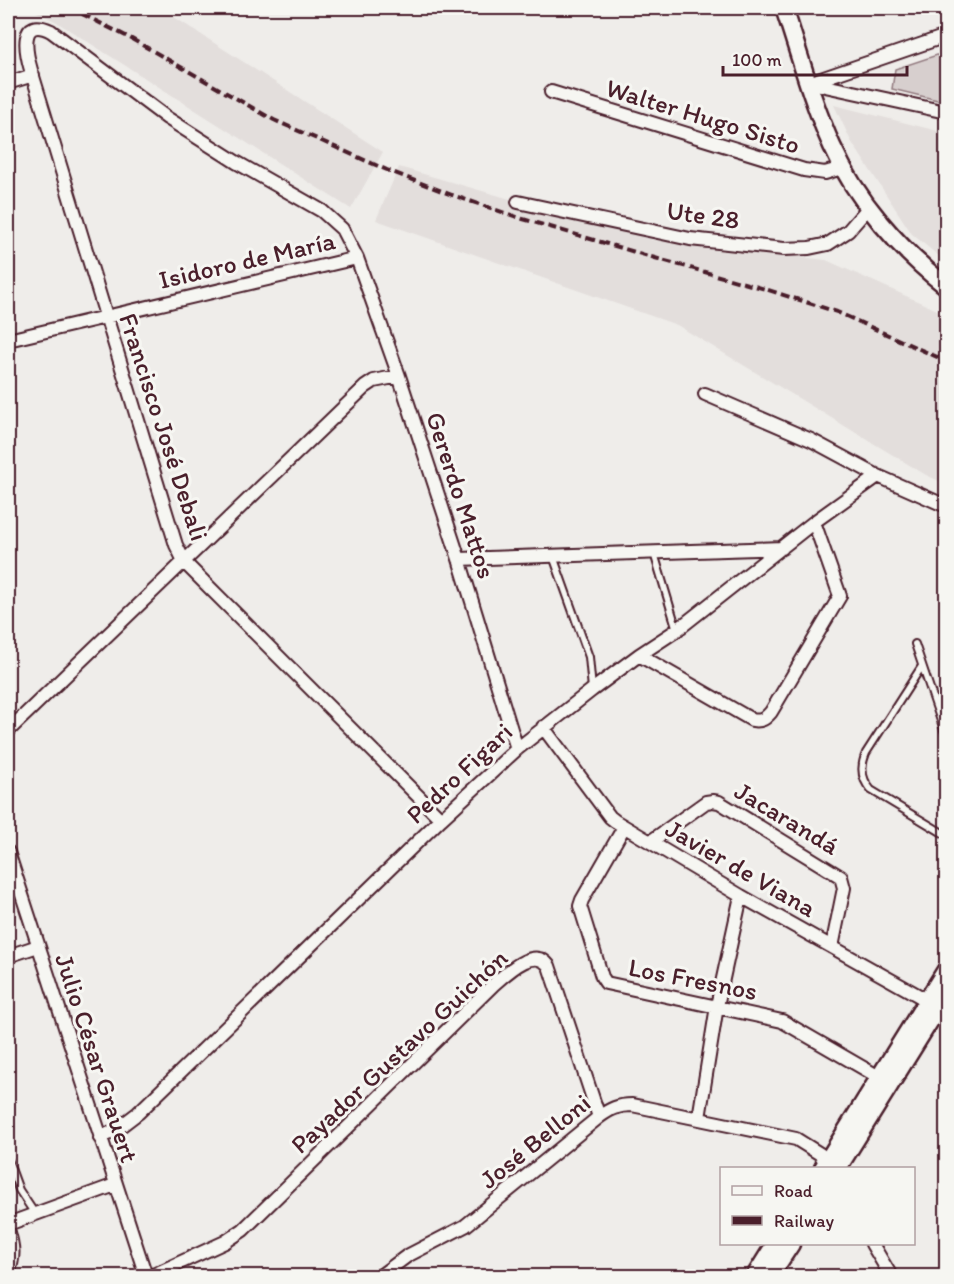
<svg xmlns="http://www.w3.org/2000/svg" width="954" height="1284" font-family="Itim,sans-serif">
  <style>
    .built { fill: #e3dedc }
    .green { fill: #d7cfce; stroke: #90777c; stroke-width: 1.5 }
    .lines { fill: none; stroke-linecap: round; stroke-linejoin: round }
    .lane-casing { stroke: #4a1f2b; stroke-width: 10 }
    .street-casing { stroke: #4a1f2b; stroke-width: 16 }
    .secondary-casing { stroke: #4a1f2b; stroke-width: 21 }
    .lane { stroke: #f6f6f2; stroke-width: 6 }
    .street { stroke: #f6f6f2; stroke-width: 12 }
    .secondary { stroke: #f6f6f2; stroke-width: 16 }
    .rail { stroke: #4a1f2b; stroke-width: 4; stroke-dasharray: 9 4.5; stroke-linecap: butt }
    .labels { text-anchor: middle; stroke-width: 6; stroke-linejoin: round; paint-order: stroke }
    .street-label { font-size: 26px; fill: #4a1f2b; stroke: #f6f6f2 }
  </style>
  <rect width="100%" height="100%" fill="#efedea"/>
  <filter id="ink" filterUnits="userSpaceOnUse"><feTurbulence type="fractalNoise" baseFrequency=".0167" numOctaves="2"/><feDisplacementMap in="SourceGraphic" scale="12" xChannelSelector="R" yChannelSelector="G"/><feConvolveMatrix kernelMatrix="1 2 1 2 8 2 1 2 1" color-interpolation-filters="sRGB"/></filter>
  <g filter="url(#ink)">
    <!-- built -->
    <path class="built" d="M29,8h131l223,144 -32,57 -296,-188z
      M834,105l112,28v129l-34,-28 -61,-93z
      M399,167l254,73 173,20 120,54v170l-20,-9 -249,-150 -301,-105z"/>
    <!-- green -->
    <path class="green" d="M946,52v50l-54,-13 3,-20z"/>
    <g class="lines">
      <!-- lane casing -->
      <g class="lane-casing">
        <path id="lane" d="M654,553l23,77
          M553,556l36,101 3,32
          M915,644l31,92
          M922,666l-56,87c-6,14 -5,26 5,37l75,45
          M8,1160l11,30 16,24"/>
      </g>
      <!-- street casing -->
      <g class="street-casing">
        <path id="street" d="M8,83l25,-8
          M809,83l137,-47
          M811,83l135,29
          M551,92l253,78 21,3 17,-5
          M518,202l172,37 94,10 25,-1 19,-4 20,-13 21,-24
          M8,340l349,-82
          M705,394l106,46 67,36 68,30
          M459,559l323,-11
          M639,655l113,65c9,2 13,-1 19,-8l69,-116 -26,-74
          M543,727l67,90 5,4 126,75 198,111 7,7
          M8,731l357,-344 9,-6 25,-5
          M441,819l-256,-256 -9,-18 -145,-475c-5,-17 -13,-55 20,-39l116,87 69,44 86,49 20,18 15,29 42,118 60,183 58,190
          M624,827l-42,73 -2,6 22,71 4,6 176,38 102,59
          M650,842l56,-40 7,-1 6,1 122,75 3,11 -12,59
          M8,852l138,424
          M8,956l30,-10
          M699,1118l18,-112 24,-110
          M100,1138l17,-9 21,-16 303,-294 76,-70 75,-59 47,-35 38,-25 137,-108 64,-46
          M8,1224l107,-39
          M8,1229c5,17 7,27 0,44
          M872,1244l19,32
          M151,1276l74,-34 18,-12 250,-245c13,-11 41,-40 56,-19l50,151
          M380,1276l27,-20 58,-30 134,-109c11,-8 19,-12 33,-12l164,34 24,15 9,13"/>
      </g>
      <!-- secondary casing -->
      <g class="secondary-casing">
        <path id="secondary" d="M784,8c15,45 28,94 48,138 24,54 68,104 114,140
          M823,1168l123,-198
          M838,1168l108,-173
          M755,1276l20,-32
          M770,1276l21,-32"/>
      </g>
      <!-- lane -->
      <use href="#lane" class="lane"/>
      <!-- street -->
      <use href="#street" class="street"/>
      <!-- secondary -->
      <use href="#secondary" class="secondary"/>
      <!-- rail -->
      <path class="rail" d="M70,8l60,30 144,82 113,50 65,25 71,24 132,39 110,31 72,23 109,49"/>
    </g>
  </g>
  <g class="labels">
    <!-- street labels -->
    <g class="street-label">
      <text transform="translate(703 116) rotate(17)" y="9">Walter Hugo Sisto</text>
      <text transform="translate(703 215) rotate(8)" y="9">Ute 28</text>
      <text transform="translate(247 260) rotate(-13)" y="9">Isidoro de María</text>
      <text transform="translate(164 427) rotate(72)" y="9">Francisco José Debali</text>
      <text transform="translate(461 495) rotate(72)" y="9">Gererdo Mattos</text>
      <text transform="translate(459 773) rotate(-43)" y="9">Pedro Figari</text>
      <text transform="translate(787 818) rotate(31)" y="9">Jacarandá</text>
      <text transform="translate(741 868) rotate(30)" y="9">Javier de Viana</text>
      <text transform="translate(693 979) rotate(11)" y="9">Los Fresnos</text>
      <text transform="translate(399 1051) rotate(-43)" y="9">Payador Gustavo Guichón</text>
      <text transform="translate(97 1058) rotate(72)" y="9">Julio César Grauert</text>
      <text transform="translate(535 1141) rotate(-39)" y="9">José Belloni</text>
    </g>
  </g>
  <!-- margin -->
  <rect width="954" height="1284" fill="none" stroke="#f6f6f2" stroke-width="30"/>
  <rect x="15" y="15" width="924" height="1254" fill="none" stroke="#4a1f2b" stroke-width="2" filter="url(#ink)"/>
  <!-- legend -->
  <rect x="720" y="1167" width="195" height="78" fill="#f6f6f2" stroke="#b1a0a2" stroke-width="1.5"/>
  <rect x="732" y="1186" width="30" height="9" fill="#f6f6f2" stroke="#b1a0a2" stroke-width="1.5"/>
  <text x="774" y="1197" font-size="18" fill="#4a1f2b">Road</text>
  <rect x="732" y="1216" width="30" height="9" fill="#4a1f2b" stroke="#b1a0a2" stroke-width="1.5"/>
  <text x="774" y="1227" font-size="18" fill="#4a1f2b">Railway</text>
  <!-- scale -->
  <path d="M723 66v9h184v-9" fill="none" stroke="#4a1f2b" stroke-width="3"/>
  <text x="732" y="66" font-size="18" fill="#4a1f2b" stroke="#f6f6f2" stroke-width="4.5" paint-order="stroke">100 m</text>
</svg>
